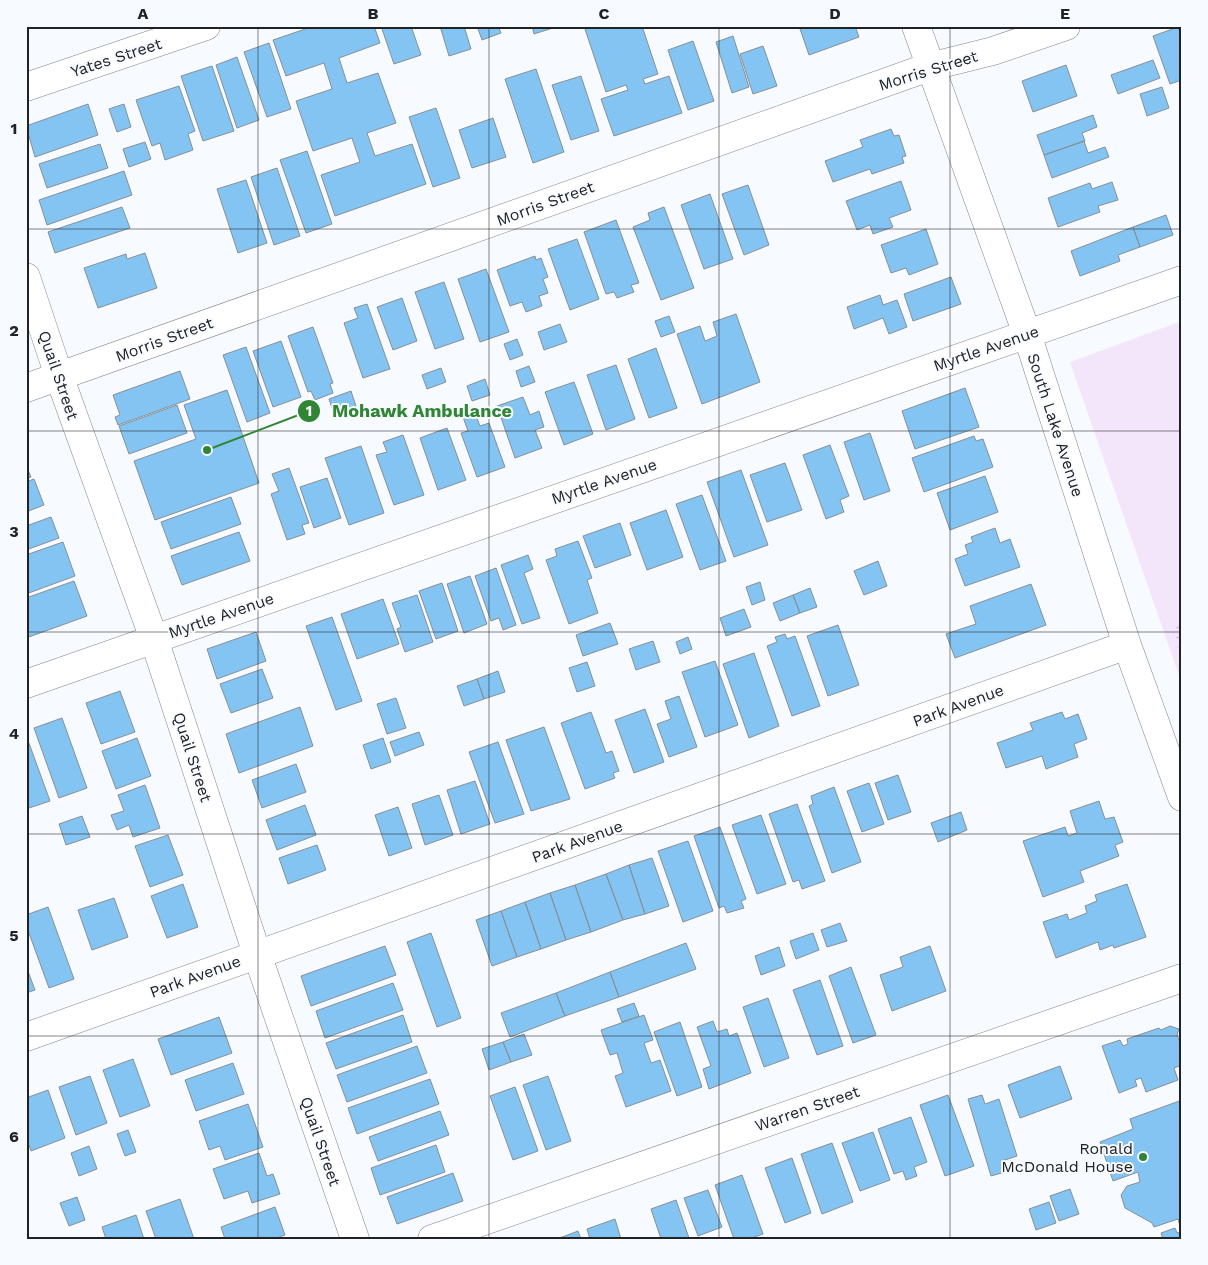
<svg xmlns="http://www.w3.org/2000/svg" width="1208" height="1265" font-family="'Work Sans',sans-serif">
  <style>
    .grass { fill: #f3e6fa }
    .park { fill: url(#park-dots) }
    .building { fill: #83c4f3; stroke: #869097 }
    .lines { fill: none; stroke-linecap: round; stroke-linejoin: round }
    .street-casing { stroke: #81858f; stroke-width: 29 }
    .secondary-casing { stroke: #81858f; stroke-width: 29 }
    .street { stroke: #fff; stroke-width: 28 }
    .secondary { stroke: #fff; stroke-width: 28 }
    .grid { fill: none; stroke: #212226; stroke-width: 1; stroke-opacity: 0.55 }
    .poi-dot { fill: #308635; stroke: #f7fafe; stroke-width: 2 }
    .labels { text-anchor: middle; stroke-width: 4; stroke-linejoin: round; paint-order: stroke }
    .street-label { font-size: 16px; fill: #212226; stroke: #f7fafe }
    .poi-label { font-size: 16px; fill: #212226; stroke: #f7fafe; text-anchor: end }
    .leader { fill: none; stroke: #308635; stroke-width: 2 }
    .callout-dot { fill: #308635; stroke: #f7fafe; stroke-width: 2 }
    .mark-label { font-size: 15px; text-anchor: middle; font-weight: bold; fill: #fff }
    .callout-label { font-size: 18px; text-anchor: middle; font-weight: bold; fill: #308635; stroke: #f7fafe; stroke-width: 4; stroke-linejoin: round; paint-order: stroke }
    .neatline { fill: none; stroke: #212226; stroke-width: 2 }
    .grid-label { font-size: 16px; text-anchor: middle; font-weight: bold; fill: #212226 }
  </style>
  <defs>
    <pattern id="park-dots" width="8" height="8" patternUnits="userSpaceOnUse" patternTransform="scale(1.25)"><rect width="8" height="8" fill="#f3e6fa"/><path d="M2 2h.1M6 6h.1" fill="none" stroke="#d0c5d6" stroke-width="1.8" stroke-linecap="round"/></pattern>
  </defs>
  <rect width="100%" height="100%" fill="#f7fafe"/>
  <!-- grass -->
  <path class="grass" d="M1182,321v363l-112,-322z"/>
  <!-- park -->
  <path class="park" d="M1182,623v37l-11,-33z"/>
  <!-- building -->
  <path class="building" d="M314,26h60l6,17 -41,15 8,25 31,-10 18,50 -29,10 8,23 37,-12 14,40 -91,32 -14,-41 39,-13 -8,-24 -39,13 -17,-50 36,-12 -8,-26 -38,13 -13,-36z
    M381,26h30l10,29 -27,9z
    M440,26h24l7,23 -22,7z
    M477,26h21l3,7 -19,7z
    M532,26h27l-25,8z
    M584,26h58l16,48 -15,5 2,5 24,-8 13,37 -68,23 -13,-37 27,-9 -2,-5 -20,7z
    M799,26h56l4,11 -50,18z
    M1178,27l4,11v42l-12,4 -17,-48z
    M733,36l16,51 -17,6 -16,-51z
    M693,41l21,60 -26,9 -20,-60z
    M269,43l22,66 -24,8 -23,-65z
    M763,46l14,40 -24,8 -13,-40z
    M237,57l22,63 -22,8 -21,-63z
    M1153,60l7,18 -42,16 -7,-19z
    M1066,65l11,31 -44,16 -11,-31z
    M212,66l22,65 -31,10 -22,-65z
    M536,69l28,83 -31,11 -28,-84z
    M581,76l18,55 -28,9 -19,-55z
    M179,86l16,45 -7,3 5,16 -28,10 -5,-17 -8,3 -16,-46z
    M1162,87l7,21 -22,8 -7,-22z
    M88,104l10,31 -63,22 -9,-31z
    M124,104l7,23 -14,5 -8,-23z
    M436,108l24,70 -27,9 -24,-70z
    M1093,115l4,12 -15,6 3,8 -41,14 -7,-20z
    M493,118l13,39 -34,11 -13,-38z
    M891,129l3,7 5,-1 7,21 -4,1 2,6 -32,11 -2,-5 -37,13 -8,-21 38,-14 -3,-7z
    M1084,141l4,12 17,-6 4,10 -57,21 -8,-23z
    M145,142l6,17 -22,8 -6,-18z
    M100,144l8,24 -61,20 -8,-24z
    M307,151l25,73 -26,9 -26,-73z
    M277,168l23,68 -26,9 -23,-68z
    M124,171l8,24 -85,30 -8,-25z
    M246,180l21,63 -29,10 -21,-64z
    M901,181l10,29 -22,8 4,9 -20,7 -3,-9 -13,5 -11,-29z
    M1112,182l6,18 -20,6 2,6 -42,15 -10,-29 42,-15 2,6z
    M748,185l21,60 -25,10 -22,-61z
    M710,194l23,65 -29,10 -23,-64z
    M122,207l8,21 -75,25 -7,-21z
    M664,207l30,81 -33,12 -28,-73 17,-7 -2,-7z
    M1166,215l7,20 -33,12 -7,-20z
    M616,220l23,63 -8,2 3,7 -17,6 -3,-6 -8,2 -22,-62z
    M1133,227l7,20 -22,8 2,6 -40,15 -9,-25z
    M926,229l12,35 -29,11 -3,-7 -15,5 -10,-28z
    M577,239l22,60 -29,11 -22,-61z
    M145,253l12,35 -59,20 -14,-40 42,-14 1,5z
    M535,256l1,4 5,-2 7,19 -5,2 5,14 -9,3 3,10 -16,6 -4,-10 -12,4 -13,-36z
    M486,269l23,63 -29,10 -22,-63z
    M951,277l10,27 -48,17 -9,-27z
    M444,282l20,57 -29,10 -20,-57z
    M880,295l3,10 14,-5 10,27 -18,7 -6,-16 -29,11 -7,-22z
    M402,298l15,43 -24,9 -16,-43z
    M367,304l23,65 -27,9 -19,-55 14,-5 -4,-10z
    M736,314l24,68 -58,22 -25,-70 23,-8 5,15 12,-5 -4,-14z
    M669,316l6,16 -14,5 -6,-16z
    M560,324l7,18 -23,8 -6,-18z
    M313,327l20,56 -3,1 3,9 -18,7 -4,-9 -3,1 -20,-56z
    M517,339l6,16 -13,5 -6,-16z
    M281,341l20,56 -28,10 -20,-56z
    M246,347l24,66 -23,9 -24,-67z
    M656,348l21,60 -28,10 -21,-59z
    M616,365l19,54 -29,11 -19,-55z
    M529,366l6,16 -14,5 -5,-16z
    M441,368l5,14 -19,7 -5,-14z
    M180,371l10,28 -72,26 -3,-8 5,-2 -7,-20z
    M485,379l5,16 -18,6 -5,-15z
    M574,382l19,52 -29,11 -19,-53z
    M965,388l14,39 -64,22 -13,-38z
    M227,390l32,93 -104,37 -21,-59 62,-22 -12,-34z
    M351,391l5,15 -22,8 -5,-15z
    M523,397l7,18 9,-4 5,16 -9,3 7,18 -27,10 -18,-52z
    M177,405l10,28 -58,21 -10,-28z
    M475,413l5,13 9,-3 16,44 -28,10 -16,-44 7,-2 -5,-14z
    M447,428l19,52 -28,10 -18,-52z
    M870,433l20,58 -26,9 -20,-58z
    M403,435l21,60 -30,10 -18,-50 11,-3 -4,-10z
    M974,436l2,5 7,-2 10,28 -69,25 -12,-34z
    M830,445l19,51 -9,4 4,12 -18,7 -23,-64z
    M361,446l23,67 -35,12 -24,-67z
    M785,463l17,47 -35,12 -17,-47z
    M26,465l5,12 -5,2z
    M289,468l20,55 -7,2 3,9 -18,6 -16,-46 8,-3 -7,-17z
    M741,470l27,75 -34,12 -27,-75z
    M985,476l13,36 -48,18 -13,-37z
    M327,478l14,40 -27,10 -14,-41z
    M34,479l10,26 -18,7v-30z
    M702,495l24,66 -26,9 -24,-66z
    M231,497l10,27 -70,25 -10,-27z
    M666,510l17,47 -36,13 -17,-47z
    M51,517l8,21 -33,12v-24z
    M620,523l11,32 -36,13 -12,-32z
    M995,528l5,15 10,-4 10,28 -55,19 -10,-27 13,-5 -3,-9 8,-3 -2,-5z
    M239,532l11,29 -68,24 -11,-29z
    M578,541l14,37 -5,2 11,33 -29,11 -23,-64 11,-4 -2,-7z
    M63,542l12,34 -49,18v-39z
    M528,555l5,14 -9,4 16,45 -18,6 -21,-59z
    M878,561l9,25 -23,9 -10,-24z
    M496,568l20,57 -13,5 -4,-12 -8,3 -16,-45z
    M470,576l17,48 -23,9 -17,-49z
    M74,581l13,35 -61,22v-40z
    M760,582l5,18 -13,5 -6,-18z
    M442,583l16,48 -22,8 -17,-48z
    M1031,584l15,41 -91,33 -9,-24 30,-10 -6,-18z
    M810,588l7,19 -17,6 -7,-18z
    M417,595l16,47 -28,10 -8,-23 4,-2 -9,-24z
    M793,595l7,18 -20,8 -7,-18z
    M383,599l16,45 -42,15 -16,-45z
    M744,609l7,18 -25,9 -6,-18z
    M332,617l30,84 -26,9 -30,-84z
    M610,623l8,21 -35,12 -7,-21z
    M838,625l21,60 -31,11 -21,-60z
    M256,632l10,29 -49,18 -10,-30z
    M785,634l2,5 8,-3 25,70 -28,10 -25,-70 10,-4 -2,-5z
    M688,637l4,12 -12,5 -4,-12z
    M653,641l7,21 -24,8 -7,-21z
    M754,653l25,73 -30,12 -26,-74z
    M715,661l23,64 -33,12 -23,-65z
    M587,662l8,24 -18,6 -8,-24z
    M262,669l11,29 -42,15 -11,-29z
    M498,671l7,21 -21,7 -7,-20z
    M477,679l7,20 -20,7 -7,-20z
    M120,691l15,41 -34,12 -15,-41z
    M679,696l18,51 -28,10 -12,-33 14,-5 -6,-18z
    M396,698l10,30 -19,6 -10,-30z
    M300,707l13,39 -74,27 -13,-39z
    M645,709l19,53 -30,11 -19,-53z
    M591,712l15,41 6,-2 7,20 -6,2 2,5 -30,11 -24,-66z
    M1062,712l3,7 13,-5 9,25 -13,5 4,13 -32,12 -4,-13 -36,12 -9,-25 36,-13 -3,-7z
    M62,718l25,70 -28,10 -25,-70z
    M544,727l26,72 -39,12 -25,-71z
    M419,732l5,13 -29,11 -5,-14z
    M26,735l24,66 -24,8z
    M137,738l14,38 -35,13 -14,-38z
    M383,738l8,24 -20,7 -8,-24z
    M498,742l26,72 -29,9 -26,-71z
    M296,764l10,28 -44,16 -10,-28z
    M898,775l13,37 -23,8 -13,-37z
    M475,781l15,43 -29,10 -14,-44z
    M869,783l15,41 -22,8 -15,-41z
    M145,785l15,43 -27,9 -4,-12 -12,5 -6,-15 13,-4 -6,-16z
    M834,787l27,75 -29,11 -23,-67 4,-2 -2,-8z
    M439,795l14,40 -28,10 -13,-41z
    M1099,801l6,18 9,-2 9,25 -8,3 4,11 -39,15 4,11 -41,15 -20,-56 42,-14 3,9 9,-3 -7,-22z
    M797,804l28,77 -23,8 -3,-9 -6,2 -24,-68z
    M305,805l11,30 -39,15 -11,-30z
    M398,807l14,41 -23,8 -14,-41z
    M961,812l6,18 -29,12 -7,-19z
    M761,815l25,69 -29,10 -25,-69z
    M82,816l8,21 -24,8 -7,-21z
    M720,827l26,72 -5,2 3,7 -17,5 -3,-7 -5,2 -25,-72z
    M168,835l15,40 -33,12 -15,-41z
    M688,841l25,70 -30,11 -25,-71z
    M317,845l9,25 -38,14 -9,-26z
    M652,858l17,48 -24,8 -16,-49z
    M629,865l16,49 -22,6 -17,-46z
    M606,874l17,46 -32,12 -16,-47z
    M183,884l15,43 -31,11 -16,-42z
    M1127,884l19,53 -32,11 -1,-3 -13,5 -2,-8 -42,16 -13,-36 24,-8 2,6 18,-7 -2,-7 12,-5 -2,-6z
    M575,885l16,47 -25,8 -16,-47z
    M550,893l16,47 -25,9 -16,-47z
    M114,898l14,39 -36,13 -14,-40z
    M525,902l16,47 -24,8 -16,-46z
    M48,907l26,72 -25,9 -23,-63v-10z
    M501,911l16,46 -25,9 -16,-46z
    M840,923l7,18 -20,6 -6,-17z
    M431,933l30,85 -24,9 -30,-85z
    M813,933l6,17 -23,9 -6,-18z
    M686,943l10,26 -77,28 -9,-25z
    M385,946l11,29 -85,31 -10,-30z
    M930,946l16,45 -54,20 -12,-36 23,-8 -3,-10z
    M779,947l6,19 -24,9 -6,-19z
    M26,966l9,24 -9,3z
    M851,967l25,68 -23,8 -24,-67z
    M610,972l9,25 -54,19 -9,-23z
    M820,980l23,66 -26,9 -24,-65z
    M393,983l10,27 -78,28 -9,-27z
    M556,993l9,23 -55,21 -9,-24z
    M768,998l21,60 -25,9 -21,-60z
    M634,1003l5,13 -17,6 -5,-13z
    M403,1015l9,27 -76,27 -10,-26z
    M644,1015l9,25 -9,3 7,20 9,-3 11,31 -45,16 -11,-31 8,-3 -6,-20 -7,2 -9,-25z
    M219,1017l13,36 -61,22 -13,-36z
    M713,1021l4,11 10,-3 2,7 8,-3 14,40 -42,16 -6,-20 8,-3 -14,-39z
    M680,1022l22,65 -25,9 -23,-64z
    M1170,1026l9,3 -2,6 5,13v17l-8,3 4,12 -32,12 -5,-14 -6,2 2,6 -18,7 -17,-47 18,-6 3,6 5,-2 -1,-5 32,-11 2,2z
    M524,1034l8,21 -21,7 -8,-20z
    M503,1042l8,20 -22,8 -7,-21z
    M417,1046l10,27 -80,29 -10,-27z
    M133,1059l17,47 -30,11 -17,-47z
    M233,1063l11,31 -48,17 -11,-31z
    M1060,1066l12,33 -52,19 -12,-33z
    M90,1076l17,47 -31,12 -17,-48z
    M548,1076l23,65 -25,9 -23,-65z
    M430,1079l9,25 -82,30 -9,-26z
    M515,1087l23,64 -25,9 -23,-64z
    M48,1090l17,48 -34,13 -5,-14v-39z
    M948,1095l26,71 -29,10 -25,-71z
    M982,1095l3,9 14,-5 18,57 -15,5 3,11 -14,4 -23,-77z
    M1182,1100v125l-2,1 -2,-7 -24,8 -2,-4 -27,-15 -4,-13 6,-9 13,-4 -2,-10 -25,9 -13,-39 33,-13 -3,-10z
    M248,1104l15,43 -38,13 -5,-14 -11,4 -10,-29z
    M440,1111l9,24 -71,26 -9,-24z
    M911,1117l16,45 -13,5 3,9 -11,4 -3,-9 -9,3 -16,-45z
    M128,1130l8,22 -11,4 -8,-22z
    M873,1132l17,48 -30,11 -18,-48z
    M832,1143l21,59 -31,12 -21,-60z
    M436,1145l9,27 -65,23 -9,-27z
    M89,1146l8,23 -18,7 -8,-23z
    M259,1153l8,23 6,-2 7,20 -28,9 -4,-12 -24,8 -11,-30z
    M792,1158l19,55 -26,10 -20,-55z
    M453,1173l10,28 -66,23 -10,-27z
    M742,1175l21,59 -14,5h-15l-19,-54z
    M1070,1189l9,25 -20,7 -9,-25z
    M708,1190l14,37 -24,9 -14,-38z
    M77,1197l8,23 -16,6 -9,-23z
    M180,1199l14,40h-38l-10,-28z
    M676,1200l13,38 -28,1 -10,-30z
    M1049,1202l7,21 -20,7 -7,-21z
    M275,1207l10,28 -11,4h-49l-4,-12z
    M136,1215l8,24h-38l-4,-12z
    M615,1219l6,20h-31l-3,-10z
    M1175,1228l2,5 5,-1v7h-19l-2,-6z
    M578,1231l3,8h-24z"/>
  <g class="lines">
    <!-- street casing -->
    <g class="street-casing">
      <path id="street" d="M916,26l111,308 100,311 55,152
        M26,87l180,-61
        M26,388l903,-321 64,-16 73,-25
        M26,684l1156,-404
        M26,1037l1101,-392
        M432,1239l750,-261"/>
    </g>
    <!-- secondary casing -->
    <g class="secondary-casing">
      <path id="secondary" d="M26,277l33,99 95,263 103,315 98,285"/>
    </g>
    <!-- street -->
    <use href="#street" class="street"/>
    <!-- secondary -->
    <use href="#secondary" class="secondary"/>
  </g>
  <!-- grid -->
  <path class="grid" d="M258,26v1213M489,26v1213M719,26v1213M950,26v1213M26,229h1156M26,431h1156M26,632h1156M26,834h1156M26,1036h1156"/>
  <!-- markers -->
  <circle class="poi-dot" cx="1143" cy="1157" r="5"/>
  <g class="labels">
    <!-- street labels -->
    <g class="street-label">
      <text transform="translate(116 57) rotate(-18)" y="6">Yates Street</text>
      <text transform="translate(928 70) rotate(-17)" y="6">Morris Street</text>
      <text transform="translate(545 203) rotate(-20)" y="6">Morris Street</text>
      <text transform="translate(164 339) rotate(-20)" y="6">Morris Street</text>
      <text transform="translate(986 348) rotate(-19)" y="6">Myrtle Avenue</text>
      <text transform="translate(59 375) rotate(71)" y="6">Quail Street</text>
      <text transform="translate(1056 425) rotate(72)" y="6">South Lake Avenue</text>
      <text transform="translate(604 481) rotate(-19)" y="6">Myrtle Avenue</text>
      <text transform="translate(221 615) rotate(-19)" y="6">Myrtle Avenue</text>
      <text transform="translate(958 705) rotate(-20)" y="6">Park Avenue</text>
      <text transform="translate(193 757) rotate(72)" y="6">Quail Street</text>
      <text transform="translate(577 841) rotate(-20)" y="6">Park Avenue</text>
      <text transform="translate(195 976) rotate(-20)" y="6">Park Avenue</text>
      <text transform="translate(807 1108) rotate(-19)" y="6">Warren Street</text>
      <text transform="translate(321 1141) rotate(71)" y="6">Quail Street</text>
    </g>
    <!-- poi labels -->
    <g class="poi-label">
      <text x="1133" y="1154">Ronald<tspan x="1133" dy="18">McDonald House</tspan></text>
    </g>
  </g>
  <!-- callouts -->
  <path class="leader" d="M207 450L309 411"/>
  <g class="callout-dot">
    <circle cx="207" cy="450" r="5"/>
    <circle cx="309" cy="411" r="12"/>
  </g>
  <g class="mark-label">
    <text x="309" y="416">1</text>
  </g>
  <g class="callout-label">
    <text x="422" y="417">Mohawk Ambulance</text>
  </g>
  <!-- border -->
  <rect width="1208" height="1265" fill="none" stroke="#f7fafe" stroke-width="55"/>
  <rect x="28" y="28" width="1152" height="1210" class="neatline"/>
  <g class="grid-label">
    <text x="143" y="19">A</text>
    <text x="373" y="19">B</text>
    <text x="604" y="19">C</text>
    <text x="835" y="19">D</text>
    <text x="1065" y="19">E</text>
    <text x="14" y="134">1</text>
    <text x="14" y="336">2</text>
    <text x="14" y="537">3</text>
    <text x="14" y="739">4</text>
    <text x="14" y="941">5</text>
    <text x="14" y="1142">6</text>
  </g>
</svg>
